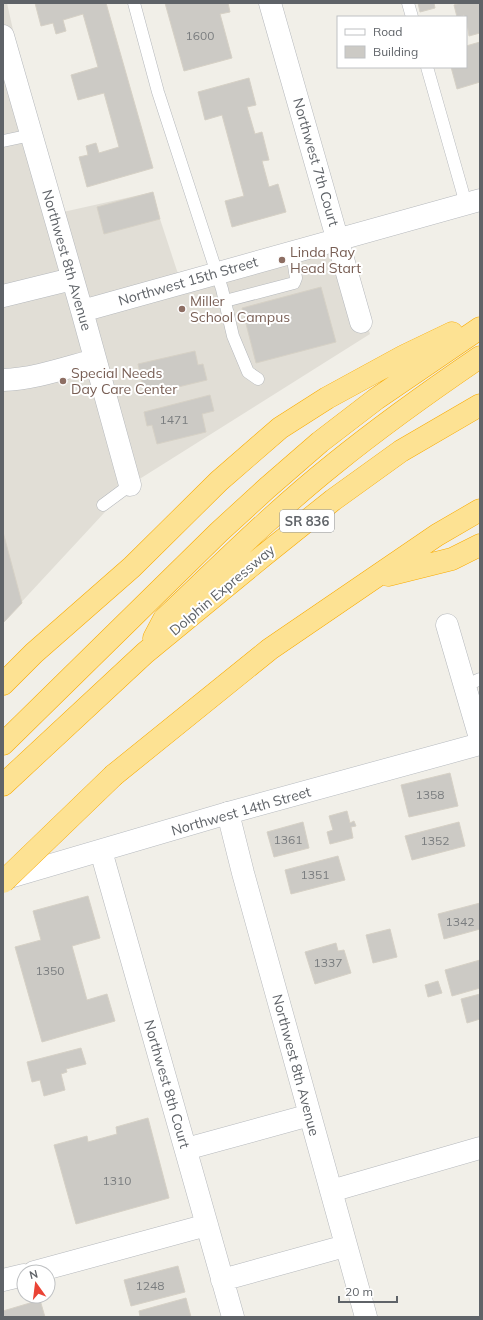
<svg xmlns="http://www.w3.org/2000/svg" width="483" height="1320" font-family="Mulish,sans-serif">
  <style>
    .education { fill: #e1ded6 }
    .building { fill: #cccac5; stroke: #d6d1c6 }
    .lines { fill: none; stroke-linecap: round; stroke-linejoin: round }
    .lane-casing { stroke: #b5b8bc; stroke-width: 13 }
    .street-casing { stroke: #b5b8bc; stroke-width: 23 }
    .secondary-casing { stroke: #b6babf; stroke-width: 23 }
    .highway-casing { stroke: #f9ab00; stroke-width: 23 }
    .lane { stroke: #fff; stroke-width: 12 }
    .street { stroke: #fff; stroke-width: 22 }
    .secondary { stroke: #fff; stroke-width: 22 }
    .highway { stroke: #fde293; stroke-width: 22 }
    .highway-bridge-casing { stroke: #f9ab00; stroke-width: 23; stroke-linecap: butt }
    .highway-bridge { stroke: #fde293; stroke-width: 22 }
    .education-dot { fill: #8d6e63; stroke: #fff; stroke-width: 1.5 }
    .labels { text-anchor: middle; stroke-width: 4; stroke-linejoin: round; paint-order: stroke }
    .number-label { font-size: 12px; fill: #7a7d7f }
    .shield { fill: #fff; stroke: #8f9295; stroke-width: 1 }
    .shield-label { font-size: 13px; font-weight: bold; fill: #5f6368 }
    .street-label { font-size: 14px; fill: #5f6368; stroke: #fff }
    .education-label { font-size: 14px; fill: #785e54; stroke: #fff; text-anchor: start }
  </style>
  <rect width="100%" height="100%" fill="#f1efe8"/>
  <!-- education -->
  <path class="education" d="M3,3h4l47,211 99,-22 7,27 21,64 157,-44 32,95 -240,151 -127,137z"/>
  <!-- building -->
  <path class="building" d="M35,3h71l47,165 -66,19 -8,-30 9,-2 -2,-9 10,-3 3,10 20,-6 -15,-54 -26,7 -7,-25 27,-8 -15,-53 -20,6 3,11 -10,3 -3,-11 -12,3z
    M165,3h63l2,9 -10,2 12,44 -48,13z
    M418,3h16l1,5 -15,4z
    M460,3h20v30l-11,3 -3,-19 -2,-2 -7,2 -3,-12z
    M480,42v40l-23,7 -6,-22h15v-21z
    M249,78l7,27 -9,2 8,27 7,-2 7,28 -7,1 7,26 9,-3 8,28 -54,15 -7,-26 19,-5 -22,-81 -17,5 -7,-28z
    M153,192l7,27 -56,15 -7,-27z
    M321,287l15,55 -80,21 -14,-55z
    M195,351l3,14 5,-1 4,16 -62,15 -7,-31z
    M210,395l4,16 -12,3 4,18 -49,12 -5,-19 -5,1 -3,-14z
    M3,532l19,71 -19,20z
    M450,773l8,33 -49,11 -8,-32z
    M347,811l3,12 4,-2 2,5 -5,1 2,11 -23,6 -3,-12 6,-2 -4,-14z
    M303,822l6,26 -35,9 -7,-25z
    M459,822l6,24 -53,14 -7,-24z
    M338,856l7,24 -54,14 -6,-24z
    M88,896l12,42 -28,8 15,54 20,-6 8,27 -73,21 -27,-95 26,-7 -8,-29z
    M480,903v26l-36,10 -6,-25z
    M390,929l7,28 -24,6 -7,-28z
    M336,943l2,8 6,-1 7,23 -36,11 -10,-32z
    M480,960v28l-28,8 -7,-26z
    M438,981l4,12 -14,4 -3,-12z
    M480,994v25l-13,4 -6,-24z
    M81,1048l5,16 -20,5 1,3 -6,2 4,16 -21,6 -4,-16 -8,2 -5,-20z
    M148,1118l21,80 -93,26 -22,-79 33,-9 1,6 29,-8 -1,-7z
    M178,1266l7,26 -54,14 -7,-26z
    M186,1298l5,19h-51l-1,-6z
    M40,1300l5,17h-42v-6z"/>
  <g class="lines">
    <!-- lane casing -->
    <g class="lane-casing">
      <path id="lane" d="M134,3l24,89 64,197 11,47 15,36 10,7
        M408,3l4,14
        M427,67l39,137
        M3,141l28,-6
        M225,301l69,-18 2,-5 -4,-25
        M103,505l27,-20
        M465,686l15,-7"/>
    </g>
    <!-- street casing -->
    <g class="street-casing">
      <path id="street" d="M270,3l91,319
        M3,36l79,275 48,174
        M3,296l69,-17
        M82,311l398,-111
        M3,380c31,-1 62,-12 92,-20
        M447,625l33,113
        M228,813l15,60 123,444
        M101,851l132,466
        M186,1149l124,-34
        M331,1191l149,-43
        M34,1272l173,-47
        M3,1280l21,-5
        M222,1280l123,-34"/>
    </g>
    <!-- secondary casing -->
    <g class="secondary-casing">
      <path id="secondary" d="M3,879l225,-66 252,-69"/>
    </g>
    <!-- highway casing -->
    <g class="highway-casing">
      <path id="highway" d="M388,575l64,-16 28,-14
        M154,638l10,-19c56,-53 110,-107 170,-155 47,-38 96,-73 146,-107
        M3,684l31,-31 98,-86 87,-86 61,-53 47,-30 77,-42 48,-23
        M3,744l216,-212 48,-44 53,-46 56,-43 104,-71
        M114,775l156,-126 167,-114 43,-25
        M3,785l142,-132 118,-97 70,-56 68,-49 79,-46"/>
    </g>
    <!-- lane -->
    <use href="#lane" class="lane"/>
    <!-- street -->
    <use href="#street" class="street"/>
    <!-- secondary -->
    <use href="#secondary" class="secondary"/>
    <!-- highway -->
    <use href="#highway" class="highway"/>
    <!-- highway-bridge casing -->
    <g class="highway-bridge-casing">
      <path id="highway-bridge" d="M3,882l111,-107"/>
    </g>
    <!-- highway-bridge -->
    <use href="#highway-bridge" class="highway-bridge"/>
  </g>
  <!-- markers -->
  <g class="education-dot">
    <circle cx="282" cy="260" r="4"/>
    <circle cx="182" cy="309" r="4"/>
    <circle cx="63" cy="381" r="4"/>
  </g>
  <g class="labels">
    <!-- number labels -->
    <g class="number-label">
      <text x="200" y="40">1600</text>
      <text x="174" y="424">1471</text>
      <text x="430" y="799">1358</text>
      <text x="288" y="844">1361</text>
      <text x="435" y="845">1352</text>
      <text x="315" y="879">1351</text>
      <text x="460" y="926">1342</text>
      <text x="328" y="967">1337</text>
      <text x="50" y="975">1350</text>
      <text x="117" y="1185">1310</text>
      <text x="150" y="1290">1248</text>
    </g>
    <!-- shield labels -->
    <rect class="shield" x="280" y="510" width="54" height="22" rx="3"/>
    <g class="shield-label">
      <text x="307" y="526">SR 836</text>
    </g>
    <!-- street labels -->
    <g class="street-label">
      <text transform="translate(316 162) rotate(74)" y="5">Northwest 7th Court</text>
      <text transform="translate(67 260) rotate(74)" y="5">Northwest 8th Avenue</text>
      <text transform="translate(188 281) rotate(-16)" y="5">Northwest 15th Street</text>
      <text transform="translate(222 590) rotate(-40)" y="5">Dolphin Expressway</text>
      <text transform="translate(241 811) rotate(-16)" y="5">Northwest 14th Street</text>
      <text transform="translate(296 1065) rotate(75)" y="5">Northwest 8th Avenue</text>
      <text transform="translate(167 1084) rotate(74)" y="5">Northwest 8th Court</text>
    </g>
    <!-- education labels -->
    <g class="education-label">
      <text x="290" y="257">Linda Ray<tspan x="290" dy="16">Head Start</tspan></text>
      <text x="190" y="306">Miller<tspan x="190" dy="16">School Campus</tspan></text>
      <text x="71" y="378">Special Needs<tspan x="71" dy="16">Day Care Center</tspan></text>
    </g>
  </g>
  <!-- border -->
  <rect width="483" height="1320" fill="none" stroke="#5f6368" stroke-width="8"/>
  <!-- legend -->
  <rect x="337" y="16" width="130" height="52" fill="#ffffff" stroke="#bfc1c3"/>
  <rect x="345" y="29" width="20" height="6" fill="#ffffff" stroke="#bfc1c3"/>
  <text x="373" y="36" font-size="12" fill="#5f6368">Road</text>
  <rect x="345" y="46" width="20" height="12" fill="#cccac5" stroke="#bfc1c3"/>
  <text x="373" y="56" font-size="12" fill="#5f6368">Building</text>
  <!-- north arrow -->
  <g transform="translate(36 1284) rotate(346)"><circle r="19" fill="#ffffff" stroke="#bfc1c3"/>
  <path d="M0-3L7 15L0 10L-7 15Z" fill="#ea4335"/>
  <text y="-6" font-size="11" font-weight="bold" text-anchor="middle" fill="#5f6368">N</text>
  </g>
  <!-- scale -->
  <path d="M339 1296v6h58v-6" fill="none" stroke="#5f6368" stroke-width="2"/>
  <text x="345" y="1296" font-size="12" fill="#5f6368" stroke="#ffffff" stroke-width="3" paint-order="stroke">20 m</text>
</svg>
